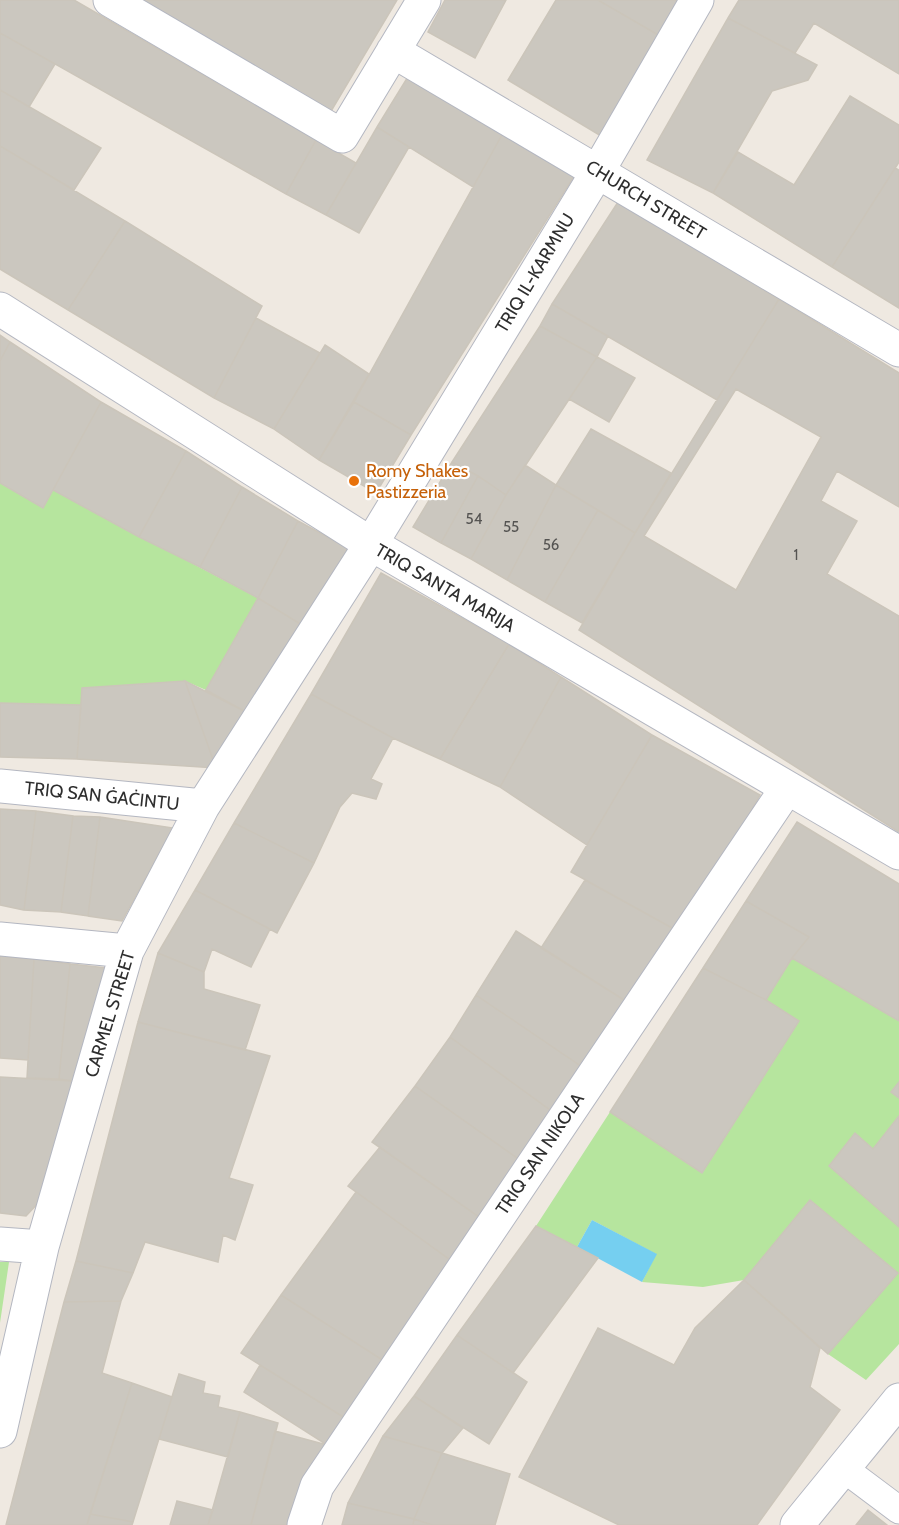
<svg xmlns="http://www.w3.org/2000/svg" width="899" height="1525" font-family="Cabin,sans-serif">
  <style>
    .green { fill: #b6e59e }
    .water { fill: #75cff0 }
    .building { fill: #cbc7bf; stroke: #cbc5ba; stroke-width: 1.5; fill-rule: evenodd }
    .lines { fill: none; stroke-linecap: round; stroke-linejoin: round }
    .lane-casing { stroke: #b4b7c1; stroke-width: 29 }
    .street-casing { stroke: #b4b7c1; stroke-width: 35 }
    .secondary-casing { stroke: #b4b7c1; stroke-width: 35 }
    .lane { stroke: #fff; stroke-width: 27 }
    .street { stroke: #fff; stroke-width: 33 }
    .secondary { stroke: #fff; stroke-width: 33 }
    .food-dot { fill: #e8710a; stroke: #fff; stroke-width: 2 }
    .labels { text-anchor: middle; stroke-width: 4.5; stroke-linejoin: round; paint-order: stroke }
    .number-label { font-size: 15px; fill: #555452 }
    .street-label { font-size: 18px; fill: #2e2e2e; stroke: #fff }
    .food-label { font-size: 18px; fill: #c56008; stroke: #fff; text-anchor: start }
  </style>
  <rect width="100%" height="100%" fill="#efe9e1"/>
  <!-- green -->
  <path class="green" d="M0,483l43,25 10,-18 205,108 -52,92 -21,-9 -102,7 -2,17 -81,-2z
    M792,958l107,63v61l-7,10 7,6v18l-26,33 -18,-16 -25,33 69,61v117l-33,36 -38,-26 70,-81 -88,-73 -66,80 -41,7 -61,-5 14,-28 -64,-34 -15,27 -41,-21 74,-114 92,61 97,-152 -33,-21z
    M0,1262h9l-9,61z"/>
  <!-- water -->
  <path class="water" d="M592,1220l65,34 -15,28 -65,-35z"/>
  <!-- building -->
  <path class="building" d="M0,0h74l242,140 -30,54 -286,-161z
    M141,0h256l-67,113z
    M445,0h61l-31,58 -47,-26z
    M556,0h42l62,36 -59,100 -93,-56z
    M598,0h84l-22,36z
    M739,0h160v74l-85,-51 -19,30 -67,-35z
    M728,18l89,47 -9,15 -36,11 -59,102 -66,-33z
    M0,33l55,31 -26,43 -29,-17z
    M409,75l94,58 -30,54 -96,-60z
    M0,90l101,58 -27,42 -74,-44z
    M850,96l49,29v37l-67,105 -119,-74 25,-41 56,33z
    M377,127l32,20 -50,86 -33,-18z
    M503,133l75,37 -167,265 -57,-33z
    M316,140l40,23 -30,52 -40,-21z
    M0,146l125,75 -57,89 -68,-41z
    M895,168l4,2v138l-67,-41z
    M618,202l161,97 -62,101 -165,-96z
    M125,221l137,85 -48,92 -146,-88z
    M779,299l120,74v134l-62,-36 -16,30 36,20 -30,53 72,42v216l-320,-202 56,-97zM736,389l85,48 -85,153 -92,-54z
    M552,304l56,32 -11,21 -57,-31z
    M256,318l64,35 -46,76 -60,-31z
    M540,326l57,31 -91,138 -28,-19 -26,-14z
    M0,335l10,7 -10,19z
    M10,342l91,60 -58,106 -43,-25v-122z
    M325,345l44,29 -50,86 -45,-31z
    M597,357l38,21 -26,44 -40,-23z
    M101,402l85,49 -47,86 -86,-47z
    M354,402l57,33 -35,58 -57,-33z
    M591,429l80,44 -36,60 -79,-48z
    M186,451l56,36 -42,80 -61,-30z
    M452,462l26,14 -37,67 -28,-16z
    M525,465l31,20 -49,95 -36,-21 35,-64z
    M478,476l28,19 -35,64 -30,-16z
    M556,485l42,25 -53,92 -38,-22z
    M242,487l56,34 -40,77 -58,-31z
    M598,510l37,23 -53,90 -37,-21z
    M298,521l50,27 -46,77 -44,-27z
    M381,573l128,71 -69,115 -47,-21 -82,-44z
    M258,598l44,27 -56,87 -40,-22z
    M509,644l52,33 -61,110 -60,-28z
    M561,677l91,58 -65,110 -87,-58z
    M185,681l61,31 -30,56z
    M185,681l31,87 -139,-9 5,-71z
    M311,694l82,44 -22,41 11,5 -6,15 -24,-6 -12,14 -26,56 -80,-40z
    M0,703l81,2 -4,54 -77,-2z
    M652,735l108,60 -77,139 -112,-62z
    M0,809l36,2 -12,99 -24,-5z
    M36,811l37,5 -12,96 -37,-2z
    M73,816l27,1 -12,99 -27,-4z
    M100,817l73,11 -51,93 -34,-5z
    M797,822l102,62v137l-107,-63 17,-21 -63,-36z
    M234,823l80,40 -37,70 -82,-43z
    M585,880l98,54 -48,73 -94,-59z
    M195,890l75,39 -19,38 -39,-18 -8,23 -46,-19z
    M746,901l63,36 -17,21 -26,42 -63,-32z
    M516,931l119,76 -44,66 -115,-78z
    M158,953l46,19v17l56,16 -15,45 -107,-28z
    M0,956l34,3 -6,101 -28,-2z
    M34,959l36,5 -11,115 -32,-1z
    M70,964l36,4 -33,113 -14,-2z
    M703,968l63,32 33,21 -97,152 -92,-61z
    M476,995l115,78 -30,45 -111,-81z
    M138,1022l132,34 -41,122 24,7 -18,55 -12,-5 -5,27 -73,-20 -12,31 -57,-12z
    M450,1037l111,81 -34,47 -112,-79z
    M0,1077l73,4 -33,120 -14,15 -26,-3z
    M899,1082v16l-8,-6z
    M415,1086l112,79 -41,57 -114,-80z
    M899,1116v111l-70,-61 26,-33 18,16z
    M380,1147l106,75 -33,40 -105,-76z
    M356,1192l97,70 -69,99 -103,-66z
    M810,1200l88,73 -70,81 -84,-74z
    M536,1226l62,32 -85,115 -56,-38z
    M76,1261l57,12 -12,28 -57,1z
    M744,1280l76,68 -10,39 30,23 -83,115h-138l-100,-48 79,-149 76,37 21,-37z
    M281,1295l103,66 -39,57 -104,-65z
    M121,1301l-19,72 30,10 -45,142h-81l58,-223z
    M457,1335l70,47 -38,62 -75,-48z
    M260,1365l85,53 -18,27 -83,-53z
    M179,1374l26,8 -2,11 17,3 -2,11 22,5 -12,45 -69,-18z
    M132,1383l40,14 -39,125 -43,-8z
    M414,1396l49,32 -21,25 -59,-17z
    M240,1412l38,11 -27,102h-43z
    M275,1431l52,14 -38,80h-38z
    M383,1436l59,17 -28,66 -66,-16z
    M442,1453l68,21 -15,51h-63l-18,-6z
    M177,1501l36,9 -5,15h-38z
    M348,1503l66,16 -1,6h-71z
    M868,1510l19,15h-31z
    M90,1514l43,8 -1,3h-45z
    M414,1519l18,6h-19z"/>
  <g class="lines">
    <!-- lane casing -->
    <g class="lane-casing">
      <path id="lane" d="M843,1468l56,42"/>
    </g>
    <!-- street casing -->
    <g class="street-casing">
      <path id="street" d="M110,0l232,136 82,-136
        M393,51l506,299
        M0,309l371,235 528,309
        M0,786l203,20
        M0,939l127,12
        M0,1244l42,3
        M0,1431l42,-184 85,-296 76,-145 168,-262 227,-373 99,-171
        M304,1525l13,-39 470,-698"/>
    </g>
    <!-- secondary casing -->
    <g class="secondary-casing">
      <path id="secondary" d="M797,1525l102,-125"/>
    </g>
    <!-- lane -->
    <use href="#lane" class="lane"/>
    <!-- street -->
    <use href="#street" class="street"/>
    <!-- secondary -->
    <use href="#secondary" class="secondary"/>
  </g>
  <!-- markers -->
  <circle class="food-dot" cx="354" cy="481" r="6"/>
  <g class="labels">
    <!-- number labels -->
    <g class="number-label">
      <text x="474" y="524">54</text>
      <text x="511" y="532">55</text>
      <text x="551" y="550">56</text>
      <text x="796" y="560">1</text>
    </g>
    <!-- street labels -->
    <g class="street-label">
      <text transform="translate(646 200) rotate(31)" y="6">CHURCH STREET</text>
      <text transform="translate(535 273) rotate(-59)" y="6">TRIQ IL-KARMNU</text>
      <text transform="translate(445 588) rotate(30)" y="6">TRIQ SANTA MARIJA</text>
      <text transform="translate(102 796) rotate(6)" y="6">TRIQ SAN ĠAĊINTU</text>
      <text transform="translate(110 1014) rotate(-73)" y="6">CARMEL STREET</text>
      <text transform="translate(540 1154) rotate(-56)" y="6">TRIQ SAN NIKOLA</text>
    </g>
    <!-- food labels -->
    <g class="food-label">
      <text x="366" y="477">Romy Shakes<tspan x="366" dy="21">Pastizzeria</tspan></text>
    </g>
  </g>
</svg>
